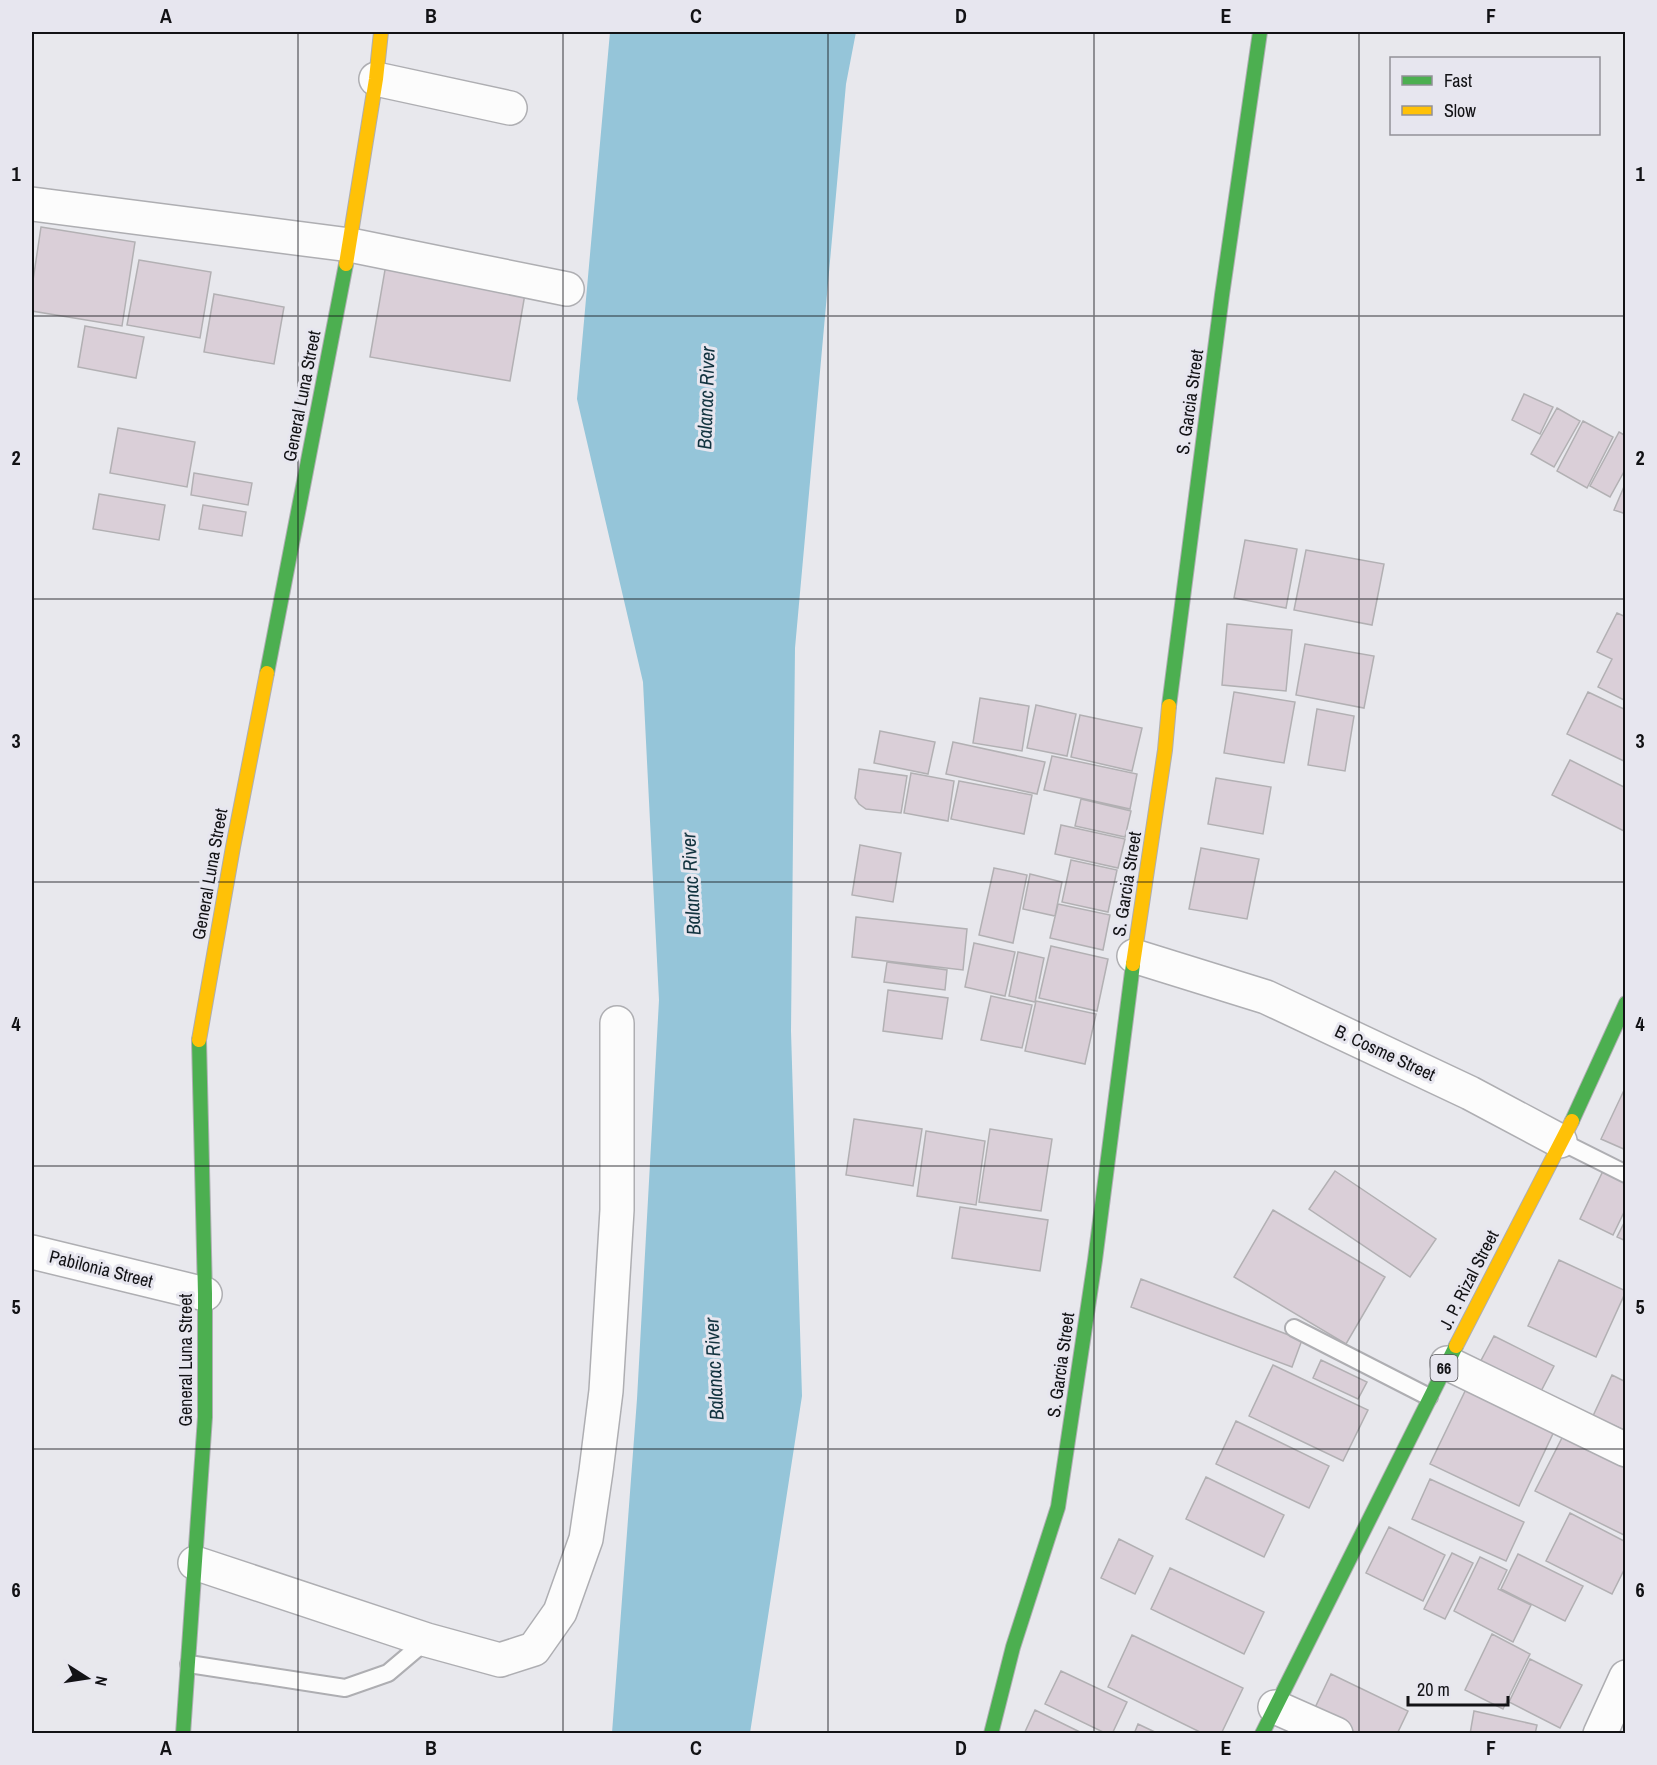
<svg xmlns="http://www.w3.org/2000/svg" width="1657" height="1765" font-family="'Archivo Narrow',sans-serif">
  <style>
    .water { fill: #95c5d9 }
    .building { fill: #dacfd8; stroke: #b2b0b3; stroke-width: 1.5 }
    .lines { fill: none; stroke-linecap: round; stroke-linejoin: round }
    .lane-casing { stroke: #aeaeb2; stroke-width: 20 }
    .street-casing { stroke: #aeaeb2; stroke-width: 36 }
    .fast-casing { stroke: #aeaeb2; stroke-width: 16 }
    .slow-casing { stroke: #aeaeb2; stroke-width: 16 }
    .lane { stroke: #fcfcfc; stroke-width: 16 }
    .street { stroke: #fcfcfc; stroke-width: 33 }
    .fast { stroke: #4caf50; stroke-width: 14 }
    .slow { stroke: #ffc107; stroke-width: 14 }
    .grid { fill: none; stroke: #121215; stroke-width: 1.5; stroke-opacity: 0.55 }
    .labels { text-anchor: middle; stroke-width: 6; stroke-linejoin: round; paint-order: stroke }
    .shield { fill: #e7e6ef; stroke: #525256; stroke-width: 1.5 }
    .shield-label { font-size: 16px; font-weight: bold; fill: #121215 }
    .street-label { font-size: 18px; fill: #121215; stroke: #e7e6ef }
    .water-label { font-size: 20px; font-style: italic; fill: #12333f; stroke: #e7e6ef }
    .neatline { fill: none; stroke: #121215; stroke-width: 2 }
    .grid-label { font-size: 20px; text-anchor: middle; font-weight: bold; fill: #121215 }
  </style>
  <rect width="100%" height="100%" fill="#e8e8ed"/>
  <!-- water -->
  <path class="water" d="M610,32h246l-10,52 -51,564 -4,383 11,365 -52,337h-138l25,-334 22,-399 -16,-318 -66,-283z"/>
  <!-- building -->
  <path class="building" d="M41,227l94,15 -13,84 -90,-15v-24z
    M139,260l72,12 -11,66 -73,-13z
    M386,264l140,24 -16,93 -140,-24z
    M214,294l70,13 -10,57 -70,-12z
    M85,326l59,11 -8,41 -58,-11z
    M1524,394l29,13 -13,27 -28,-14z
    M1557,408l23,13 -26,46 -23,-13z
    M1583,421l30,16 -26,51 -30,-17z
    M118,428l77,14 -8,45 -77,-14z
    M1619,432l7,4v32l-16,29 -20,-11z
    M194,473l58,10 -4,22 -57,-10z
    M1626,482v32l-12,-4z
    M99,494l66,11 -6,35 -66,-11z
    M203,505l43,7 -4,24 -43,-7z
    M1245,540l52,9 -11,59 -52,-10z
    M1306,550l78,14 -12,61 -78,-15z
    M1617,613l9,4v84l-28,-14 14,-28 -15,-7z
    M1227,624l65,6 -6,61 -64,-6z
    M1305,644l69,12 -10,52 -68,-13z
    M1234,692l61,10 -11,61 -60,-10z
    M1588,692l38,18v52l-59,-28z
    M980,698l49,8 -7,45 -49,-8z
    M1036,705l40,9 -9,42 -40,-8z
    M1317,709l37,7 -9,55 -37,-6z
    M1080,715l62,13 -10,43 -61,-14z
    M880,731l55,11 -7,32 -54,-11z
    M953,742l92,20 -8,32 -91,-20z
    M1052,756l85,18 -7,35 -86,-19z
    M1570,760l56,28v44l-74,-37z
    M859,769l48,7 -6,37 -35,-4 -7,-5 -4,-6z
    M911,773l43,8 -6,40 -44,-8z
    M1216,778l55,9 -8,47 -55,-10z
    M959,781l73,14 -8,39 -73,-15z
    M1081,799l50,12 -6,26 -50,-11z
    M1061,825l64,14 -7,29 -63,-14z
    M860,845l41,8 -8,49 -41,-7z
    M1201,848l58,11 -12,60 -58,-10z
    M1071,860l46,10 -9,42 -46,-10z
    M994,868l33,7 -14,68 -34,-8z
    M1030,874l32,8 -7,34 -32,-7z
    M1058,904l52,11 -7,35 -53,-12z
    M856,917l111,12 -4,41 -111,-13z
    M974,943l41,9 -10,44 -40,-9z
    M1051,946l57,13 -11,52 -58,-13z
    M1018,952l26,6 -9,44 -26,-6z
    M887,962l60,8 -2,20 -61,-8z
    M888,990l60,8 -6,41 -59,-8z
    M991,996l41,9 -10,43 -41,-8z
    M1036,1001l60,13 -11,50 -60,-13z
    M1626,1086v64l-25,-11z
    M854,1119l68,10 -9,57 -67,-11z
    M990,1129l62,10 -11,72 -62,-9z
    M926,1131l59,10 -9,64 -59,-9z
    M1335,1171l101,68 -26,38 -101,-68z
    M1603,1171l23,10v27l-13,27 -33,-16z
    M960,1207l88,13 -8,51 -88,-13z
    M1273,1210l112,67 -39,67 -112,-67z
    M1626,1219v22l-9,-4z
    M1559,1260l67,31 -30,66 -68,-31z
    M1141,1279l161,61 -10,27 -161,-60z
    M1494,1336l60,30 -17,33 -60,-31z
    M1321,1360l46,22 -9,17 -45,-21z
    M1273,1365l95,45 -25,51 -94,-45z
    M1612,1375l14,7v49l-33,-15z
    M1469,1383l88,42 -38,81 -89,-42z
    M1236,1421l93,45 -20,42 -93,-44z
    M1566,1430l60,29v77l-91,-45z
    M1206,1477l78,38 -20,42 -78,-38z
    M1430,1479l94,43 -18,39 -94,-42z
    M1570,1513l56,29v24l-14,28 -66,-33z
    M1389,1527l56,28 -22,46 -57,-28z
    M1119,1539l34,17 -18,38 -34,-16z
    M1452,1553l21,10 -28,56 -21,-10z
    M1518,1554l65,32 -18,35 -64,-32z
    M1480,1557l27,13 -9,19 33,16 -18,37 -59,-31z
    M1170,1568l94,44 -20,42 -93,-45z
    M1492,1634l38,20 -27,55 -38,-19z
    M1132,1635l111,53 -22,46h-17l-96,-47z
    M1530,1659l52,26 -22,43 -51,-26z
    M1061,1671l66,31 -15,32h-5l-62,-30z
    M1331,1674l77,37 -11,23h-46l-39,-20z
    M1035,1710l49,24h-60z
    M1474,1711l63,14 -2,9h-65z
    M1138,1724l21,10h-25z"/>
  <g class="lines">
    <!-- lane casing -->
    <g class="lane-casing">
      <path id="lane" d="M1560,1141l66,33
        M1294,1328l135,69
        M189,1664l156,24 43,-15 39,-33"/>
    </g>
    <!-- street casing -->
    <g class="street-casing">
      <path id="street" d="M376,79l134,29
        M32,204l318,41 217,44
        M1134,956l132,41 204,96 90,48
        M32,1252l173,42
        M1447,1363l179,87
        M195,1563l232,77 73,20 34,-11 26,-37 26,-73 10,-68 10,-80 11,-181v-187
        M1275,1707l61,27
        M1600,1734l26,-57"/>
    </g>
    <!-- fast casing -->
    <g class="fast-casing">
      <path id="fast" d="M267,673l79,-409
        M1169,706l53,-411 38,-263
        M1572,1121l54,-118
        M183,1734l22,-317v-123l-6,-254
        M991,1734l22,-87 45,-140 37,-247 38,-296
        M1262,1734l194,-388"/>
    </g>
    <!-- slow casing -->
    <g class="slow-casing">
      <path id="slow" d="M346,264l30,-185 5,-47
        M1133,964l32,-214 4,-44
        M199,1040l34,-193 34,-174
        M1456,1346l116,-225"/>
    </g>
    <!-- lane -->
    <use href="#lane" class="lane"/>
    <!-- street -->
    <use href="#street" class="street"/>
    <!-- fast -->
    <use href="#fast" class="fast"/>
    <!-- slow -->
    <use href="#slow" class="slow"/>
  </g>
  <!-- grid -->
  <path class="grid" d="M298,32v1702M563,32v1702M828,32v1702M1094,32v1702M1359,32v1702M32,316h1594M32,599h1594M32,882h1594M32,1166h1594M32,1449h1594"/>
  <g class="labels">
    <!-- shield labels -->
    <rect class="shield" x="1430.5" y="1355" width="27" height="26" rx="4.5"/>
    <g class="shield-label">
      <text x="1444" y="1374">66</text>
    </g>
    <!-- street labels -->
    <g class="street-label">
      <text transform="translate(302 396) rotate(-79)" y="6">General Luna Street</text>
      <text transform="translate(1190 402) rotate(-82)" y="6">S. Garcia Street</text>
      <text transform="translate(210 874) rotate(-80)" y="6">General Luna Street</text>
      <text transform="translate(1127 884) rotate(-81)" y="6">S. Garcia Street</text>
      <text transform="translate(1385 1053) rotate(25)" y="6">B. Cosme Street</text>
      <text transform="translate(101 1269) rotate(14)" y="6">Pabilonia Street</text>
      <text transform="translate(1469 1280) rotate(-63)" y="6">J. P. Rizal Street</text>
      <text transform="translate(186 1360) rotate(-90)" y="6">General Luna Street</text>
      <text transform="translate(1061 1365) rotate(-82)" y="6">S. Garcia Street</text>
    </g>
    <!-- water labels -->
    <g class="water-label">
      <text transform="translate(706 398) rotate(-88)" y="7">Balanac River</text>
      <text transform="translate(691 884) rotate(-93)" y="7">Balanac River</text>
      <text transform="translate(714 1369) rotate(-93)" y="7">Balanac River</text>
    </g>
  </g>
  <!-- border -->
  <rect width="1657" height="1765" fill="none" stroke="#e7e6ef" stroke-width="66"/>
  <!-- legend -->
  <rect x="1390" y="57" width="210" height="78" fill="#e7e6ef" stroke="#929198" stroke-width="1.5"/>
  <rect x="1402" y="76" width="30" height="9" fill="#4caf50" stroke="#929198" stroke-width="1.5"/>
  <text x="1444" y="87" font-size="18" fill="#121215">Fast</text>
  <rect x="1402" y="106" width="30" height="9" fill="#ffc107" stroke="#929198" stroke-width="1.5"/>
  <text x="1444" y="117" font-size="18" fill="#121215">Slow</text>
  <!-- north arrow -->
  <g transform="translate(87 1678) rotate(102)" stroke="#e7e6ef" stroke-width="4.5" paint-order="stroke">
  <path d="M0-4.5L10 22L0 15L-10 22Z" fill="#121215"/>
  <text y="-9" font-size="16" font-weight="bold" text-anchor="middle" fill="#121215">N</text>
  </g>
  <!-- scale -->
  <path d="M1408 1696v9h100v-9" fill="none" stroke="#121215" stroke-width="3"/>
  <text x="1417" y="1696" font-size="18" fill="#121215" stroke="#e7e6ef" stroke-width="4.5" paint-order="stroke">20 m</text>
  <rect x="33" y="33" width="1591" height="1699" class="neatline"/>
  <g class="grid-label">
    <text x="166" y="23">A</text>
    <text x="431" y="23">B</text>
    <text x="696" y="23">C</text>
    <text x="961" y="23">D</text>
    <text x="1226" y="23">E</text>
    <text x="1491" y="23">F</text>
    <text x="16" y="181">1</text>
    <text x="1640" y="181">1</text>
    <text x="16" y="465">2</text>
    <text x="1640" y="465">2</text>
    <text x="16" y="748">3</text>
    <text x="1640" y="748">3</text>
    <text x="16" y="1031">4</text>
    <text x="1640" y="1031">4</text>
    <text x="16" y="1314">5</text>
    <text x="1640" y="1314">5</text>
    <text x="16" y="1597">6</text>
    <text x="1640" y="1597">6</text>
    <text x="166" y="1755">A</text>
    <text x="431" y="1755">B</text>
    <text x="696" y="1755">C</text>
    <text x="961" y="1755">D</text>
    <text x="1226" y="1755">E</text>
    <text x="1491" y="1755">F</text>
  </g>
</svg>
